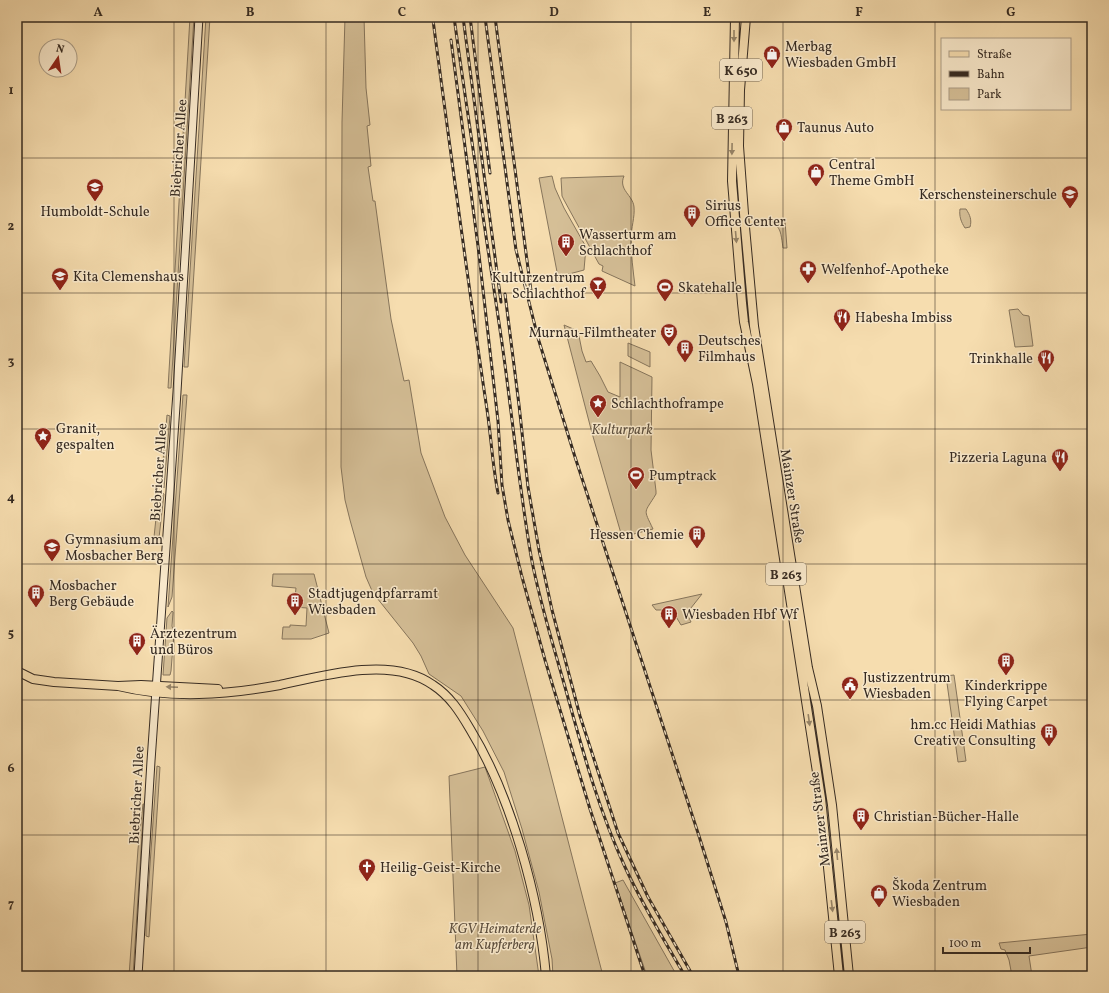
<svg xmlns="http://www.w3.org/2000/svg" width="1109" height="993" font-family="Vollkorn,serif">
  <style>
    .green { fill: #d5bf97; stroke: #86755c }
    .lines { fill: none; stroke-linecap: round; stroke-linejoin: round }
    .secondary-casing { stroke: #362b22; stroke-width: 9 }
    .primary-casing { stroke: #362b22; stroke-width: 10 }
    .secondary { stroke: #f9e9cb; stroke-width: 7 }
    .primary { stroke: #f6ddaf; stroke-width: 8 }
    .rail-casing { stroke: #362b22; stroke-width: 3 }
    .rail { stroke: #f9e9cb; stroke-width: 1.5; stroke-dasharray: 4.5; stroke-linecap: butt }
    .oneway { fill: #968468 }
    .grid { fill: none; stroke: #362b22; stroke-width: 1; stroke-opacity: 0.55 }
    .labels { text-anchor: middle; stroke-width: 3; stroke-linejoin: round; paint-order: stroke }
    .shield { fill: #f9e9cb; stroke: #706455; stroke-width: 1 }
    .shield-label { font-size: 13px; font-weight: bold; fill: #362b22 }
    .poi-label { font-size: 14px; fill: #362b22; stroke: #f9e9cb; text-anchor: start }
    .street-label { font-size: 14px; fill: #362b22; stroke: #f9e9cb }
    .park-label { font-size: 14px; font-style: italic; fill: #5e503f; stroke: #f9e9cb }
    .neatline { fill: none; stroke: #362b22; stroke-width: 1.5 }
    .grid-label { font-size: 13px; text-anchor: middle; font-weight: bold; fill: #362b22 }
  </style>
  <rect width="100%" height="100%" fill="#f6ddaf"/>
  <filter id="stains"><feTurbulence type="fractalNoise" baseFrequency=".005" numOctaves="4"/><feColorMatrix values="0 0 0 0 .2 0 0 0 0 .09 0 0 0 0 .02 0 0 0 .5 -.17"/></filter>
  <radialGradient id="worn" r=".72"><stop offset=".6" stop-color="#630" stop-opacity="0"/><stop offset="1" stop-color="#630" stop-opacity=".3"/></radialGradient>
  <!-- green -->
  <path class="green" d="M190,17h4l-23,371h-3z
    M206,17h4l-22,350h-4z
    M345,17h19l2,71 4,37 -3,1 4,40 -3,1 5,34h2l16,118 13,62 5,-1 12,73 24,64 20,38 48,73 90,348h-50l-1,-17 -13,-67 -17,-63 -18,-57 -21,-41 -22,-35 -32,-22 -8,-18 -8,-13 -40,-50 -7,-16 -16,-57 -5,-20 -4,-33 1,-345z
    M552,176l3,12 9,20 22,39 -2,23 -26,7 -19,-99z
    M624,176c-6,14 9,19 10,31 1,10 -3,21 -3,32 0,15 2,31 4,47l-33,-15 1,-5 -4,-2 -35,-64 -2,-4 -1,-18z
    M960,209h6c4,6 6,11 4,18l-5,1c-4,-6 -6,-12 -5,-19z
    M785,221l2,27h-4c-3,-23 -3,-25 -27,-25v-1z
    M1018,309l5,6 6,1 4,30 -18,1 -6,-37z
    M564,325l14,6 4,20 4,11 5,-1 9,15 8,16 12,5v-35l32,15 -1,73 5,41v3c-12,20 -13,14 -3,35l-31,8 -30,-104z
    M628,343l22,9v15l-22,-11z
    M183,395h4l-15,202 -4,10z
    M167,415l3,1 -6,72 -3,-4z
    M159,490l5,4 -5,44 -5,-1z
    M273,574h41l15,59 -18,6h-29l1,-12h7v-2l16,1 1,-18 -13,-1 2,-19 -24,-2z
    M702,594l-15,19 4,9 -10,3 -9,-15h-16l-4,-5z
    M172,611l1,1 -1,14 2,7 -3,38 -1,4h-7l4,-57z
    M954,675l12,86 -8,1 -12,-86z
    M157,766l3,1 -11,170 -3,-1v-15z
    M485,767l30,84 14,54 10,71h-82l-8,-200z
    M143,804h1l-11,172h-4l9,-127z
    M623,880l54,96h-30l-32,-93z
    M1092,934v13l-63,9 3,20h-20l-3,-16 -4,-10 -4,-1 -2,-6z"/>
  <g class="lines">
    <!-- secondary casing -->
    <g class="secondary-casing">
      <path id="secondary" d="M138,976l13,-215 26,-369 22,-375"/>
    </g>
    <!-- primary casing -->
    <g class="primary-casing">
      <path id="primary" d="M735,17l-3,164 10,122 2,19 13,62 64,414 18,178
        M746,17l-6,73 -1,56 6,81 9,99 54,342 9,38 15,99 17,171
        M17,671l16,8 21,3 64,4 23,-1 77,4
        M118,686c54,13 107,9 162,-1 27,-6 55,-13 82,-15 25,-2 50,0 71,15 17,11 27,27 37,44 41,67 69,168 76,247"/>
    </g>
    <!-- secondary -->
    <use href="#secondary" class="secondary"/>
    <!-- primary -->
    <use href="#primary" class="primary"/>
    <!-- rail casing -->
    <g class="rail-casing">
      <path id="rail" d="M454,17c15,109 32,218 48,326 10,71 17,143 29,213 8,44 22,88 34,131 17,61 33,122 60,180 17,37 39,73 60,109
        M463,17l38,285
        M470,17l20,156
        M485,17l31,233 22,88 37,119 124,379 27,86 13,54
        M495,17l36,274
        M433,20c17,128 34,256 53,383 5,30 6,60 12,90
        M451,40l27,206 20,175 4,64 6,35 14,57 23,83 45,149 55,167
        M505,294l14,111 9,82 11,63 13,60 28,106 38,117 30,64 45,79"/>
    </g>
    <!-- rail -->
    <use href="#rail" class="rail"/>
  </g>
  <!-- one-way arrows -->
  <defs><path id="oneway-solid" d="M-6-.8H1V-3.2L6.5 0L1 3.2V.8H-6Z"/></defs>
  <g class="oneway">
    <use href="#oneway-solid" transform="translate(734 36) rotate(90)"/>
    <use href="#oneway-solid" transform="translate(732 149) rotate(91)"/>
    <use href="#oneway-solid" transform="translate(736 237) rotate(85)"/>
    <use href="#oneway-solid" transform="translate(172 687) rotate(-178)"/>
    <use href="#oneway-solid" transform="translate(809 720) rotate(82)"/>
    <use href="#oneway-solid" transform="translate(837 854) rotate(-95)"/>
    <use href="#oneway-solid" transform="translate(832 906) rotate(83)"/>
  </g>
  <!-- grid -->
  <path class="grid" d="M174,17v959M326,17v959M478,17v959M631,17v959M783,17v959M935,17v959M17,158h1075M17,293h1075M17,429h1075M17,564h1075M17,700h1075M17,835h1075"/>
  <!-- icons -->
  <defs>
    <g id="shop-pin" transform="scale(0.9)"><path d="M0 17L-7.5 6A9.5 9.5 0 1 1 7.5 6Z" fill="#8f2418" stroke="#f9e9cb"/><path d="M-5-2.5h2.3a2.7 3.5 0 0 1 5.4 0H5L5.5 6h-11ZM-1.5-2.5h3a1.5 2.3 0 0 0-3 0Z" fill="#fff"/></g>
    <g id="school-pin" transform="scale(0.9)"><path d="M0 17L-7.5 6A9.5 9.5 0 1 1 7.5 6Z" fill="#8f2418" stroke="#f9e9cb"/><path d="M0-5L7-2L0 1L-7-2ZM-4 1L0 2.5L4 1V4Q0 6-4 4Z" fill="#fff"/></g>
    <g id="building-pin" transform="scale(0.9)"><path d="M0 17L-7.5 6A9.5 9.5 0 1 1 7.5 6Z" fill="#8f2418" stroke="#f9e9cb"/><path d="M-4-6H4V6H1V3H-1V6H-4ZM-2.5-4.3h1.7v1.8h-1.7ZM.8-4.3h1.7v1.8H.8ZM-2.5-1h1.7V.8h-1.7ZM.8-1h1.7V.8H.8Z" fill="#fff"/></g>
    <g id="pharmacy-pin" transform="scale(0.9)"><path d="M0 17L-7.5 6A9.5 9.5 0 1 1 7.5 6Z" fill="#8f2418" stroke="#f9e9cb"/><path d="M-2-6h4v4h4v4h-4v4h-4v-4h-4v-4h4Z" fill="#fff"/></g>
    <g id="bar-pin" transform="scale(0.9)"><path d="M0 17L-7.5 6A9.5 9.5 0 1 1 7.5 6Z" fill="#8f2418" stroke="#f9e9cb"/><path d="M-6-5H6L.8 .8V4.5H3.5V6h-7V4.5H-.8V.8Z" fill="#fff"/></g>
    <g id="stadium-pin" transform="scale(0.9)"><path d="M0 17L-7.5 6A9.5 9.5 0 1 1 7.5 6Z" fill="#8f2418" stroke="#f9e9cb"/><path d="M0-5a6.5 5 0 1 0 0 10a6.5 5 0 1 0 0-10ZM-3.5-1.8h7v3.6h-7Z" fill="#fff"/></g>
    <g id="restaurant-pin" transform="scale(0.9)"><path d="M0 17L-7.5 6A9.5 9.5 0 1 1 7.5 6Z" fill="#8f2418" stroke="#f9e9cb"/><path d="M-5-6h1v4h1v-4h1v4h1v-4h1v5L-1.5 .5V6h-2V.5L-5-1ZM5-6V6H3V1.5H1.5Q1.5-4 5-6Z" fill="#fff"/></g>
    <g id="theatre-pin" transform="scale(0.9)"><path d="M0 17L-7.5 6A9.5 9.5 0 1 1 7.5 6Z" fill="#8f2418" stroke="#f9e9cb"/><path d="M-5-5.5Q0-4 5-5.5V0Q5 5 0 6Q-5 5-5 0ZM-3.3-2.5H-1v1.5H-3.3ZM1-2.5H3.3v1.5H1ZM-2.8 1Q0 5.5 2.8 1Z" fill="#fff"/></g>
    <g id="sight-pin" transform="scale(0.9)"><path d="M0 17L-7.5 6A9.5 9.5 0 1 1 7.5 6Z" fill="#8f2418" stroke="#f9e9cb"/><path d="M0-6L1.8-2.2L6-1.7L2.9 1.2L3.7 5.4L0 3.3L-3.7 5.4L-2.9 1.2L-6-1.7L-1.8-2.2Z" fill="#fff"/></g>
    <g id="civic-pin" transform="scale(0.9)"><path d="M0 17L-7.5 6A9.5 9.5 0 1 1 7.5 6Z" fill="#8f2418" stroke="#f9e9cb"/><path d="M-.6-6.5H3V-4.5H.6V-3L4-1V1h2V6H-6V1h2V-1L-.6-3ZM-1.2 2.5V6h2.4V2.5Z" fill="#fff"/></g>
    <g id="church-pin" transform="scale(0.9)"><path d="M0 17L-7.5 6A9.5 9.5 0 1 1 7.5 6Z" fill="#8f2418" stroke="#f9e9cb"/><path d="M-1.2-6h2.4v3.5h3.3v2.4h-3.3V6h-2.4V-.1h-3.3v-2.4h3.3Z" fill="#fff"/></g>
  </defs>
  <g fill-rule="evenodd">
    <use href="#shop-pin" x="772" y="54"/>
    <use href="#shop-pin" x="784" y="127"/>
    <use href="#shop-pin" x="816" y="172"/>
    <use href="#school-pin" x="95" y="187"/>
    <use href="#school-pin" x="1070" y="194"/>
    <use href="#building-pin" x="692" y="213"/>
    <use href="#building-pin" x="566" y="242"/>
    <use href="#pharmacy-pin" x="808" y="269"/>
    <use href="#school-pin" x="60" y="276"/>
    <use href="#bar-pin" x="598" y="285"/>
    <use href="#stadium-pin" x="665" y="287"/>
    <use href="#restaurant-pin" x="842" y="317"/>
    <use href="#theatre-pin" x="669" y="332"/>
    <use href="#building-pin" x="685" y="348"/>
    <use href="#restaurant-pin" x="1046" y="358"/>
    <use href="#sight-pin" x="598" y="403"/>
    <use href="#sight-pin" x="43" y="436"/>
    <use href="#restaurant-pin" x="1060" y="457"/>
    <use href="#stadium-pin" x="636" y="475"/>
    <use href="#building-pin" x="697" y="534"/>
    <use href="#school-pin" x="52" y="547"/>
    <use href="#building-pin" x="36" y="593"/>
    <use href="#building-pin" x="295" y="601"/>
    <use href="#building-pin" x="669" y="614"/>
    <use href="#building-pin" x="137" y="641"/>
    <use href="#building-pin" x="1006" y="661"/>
    <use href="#civic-pin" x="850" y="685"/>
    <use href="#building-pin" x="1049" y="732"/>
    <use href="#building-pin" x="861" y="816"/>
    <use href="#church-pin" x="367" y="867"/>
    <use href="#shop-pin" x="879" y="893"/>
  </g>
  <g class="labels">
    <!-- shield labels -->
    <g class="shield">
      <rect x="720" y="59" width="42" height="22" rx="3"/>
      <rect x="712" y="107" width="40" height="22" rx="3"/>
      <rect x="766" y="563" width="40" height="22" rx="3"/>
      <rect x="825" y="921" width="40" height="22" rx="3"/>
    </g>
    <g class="shield-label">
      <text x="741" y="75">K 650</text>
      <text x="732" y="123">B 263</text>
      <text x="786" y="579">B 263</text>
      <text x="845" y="937">B 263</text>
    </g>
    <!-- poi labels -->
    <g class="poi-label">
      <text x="785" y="51">Merbag<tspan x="785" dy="16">Wiesbaden GmbH</tspan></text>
      <text x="797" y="132">Taunus Auto</text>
      <text x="829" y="169">Central<tspan x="829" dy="16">Theme GmbH</tspan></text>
      <text x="1057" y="199" text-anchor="end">Kerschensteinerschule</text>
      <text x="705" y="210">Sirius<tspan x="705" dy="16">Office Center</tspan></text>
      <text x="95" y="216" text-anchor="middle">Humboldt-Schule</text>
      <text x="579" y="239">Wasserturm am<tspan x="579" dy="16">Schlachthof</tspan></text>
      <text x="821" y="274">Welfenhof-Apotheke</text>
      <text x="73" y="281">Kita Clemenshaus</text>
      <text x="585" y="282" text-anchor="end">Kulturzentrum<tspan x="585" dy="16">Schlachthof</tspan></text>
      <text x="678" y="292">Skatehalle</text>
      <text x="855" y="322">Habesha Imbiss</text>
      <text x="656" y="337" text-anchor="end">Murnau-Filmtheater</text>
      <text x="698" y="345">Deutsches<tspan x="698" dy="16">Filmhaus</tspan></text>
      <text x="1033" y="363" text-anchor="end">Trinkhalle</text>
      <text x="611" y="408">Schlachthoframpe</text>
      <text x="56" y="433">Granit,<tspan x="56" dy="16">gespalten</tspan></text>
      <text x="1047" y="462" text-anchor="end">Pizzeria Laguna</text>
      <text x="649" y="480">Pumptrack</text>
      <text x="684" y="539" text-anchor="end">Hessen Chemie</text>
      <text x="65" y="544">Gymnasium am<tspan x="65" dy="16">Mosbacher Berg</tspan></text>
      <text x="49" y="590">Mosbacher<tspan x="49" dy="16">Berg Gebäude</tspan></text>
      <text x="308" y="598">Stadtjugendpfarramt<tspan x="308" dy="16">Wiesbaden</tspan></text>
      <text x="682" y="619">Wiesbaden Hbf Wf</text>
      <text x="150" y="638">Ärztezentrum<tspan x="150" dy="16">und Büros</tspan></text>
      <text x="863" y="682">Justizzentrum<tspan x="863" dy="16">Wiesbaden</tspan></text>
      <text x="1006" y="690" text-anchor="middle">Kinderkrippe<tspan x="1006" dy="16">Flying Carpet</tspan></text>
      <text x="1036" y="729" text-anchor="end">hm.cc Heidi Mathias<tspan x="1036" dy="16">Creative Consulting</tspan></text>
      <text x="874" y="821">Christian-Bücher-Halle</text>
      <text x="380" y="872">Heilig-Geist-Kirche</text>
      <text x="892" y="890">Škoda Zentrum<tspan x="892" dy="16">Wiesbaden</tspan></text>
    </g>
    <!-- street labels -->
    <g class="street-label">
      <text transform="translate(178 148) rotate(-86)" y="5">Biebricher Allee</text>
      <text transform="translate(158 472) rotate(-86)" y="5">Biebricher Allee</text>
      <text transform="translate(793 496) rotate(81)" y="5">Mainzer Straße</text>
      <text transform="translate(136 795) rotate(-87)" y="5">Biebricher Allee</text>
      <text transform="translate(819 819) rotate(-97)" y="5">Mainzer Straße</text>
    </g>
    <!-- park labels -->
    <g class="park-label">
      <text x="622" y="434">Kulturpark</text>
      <text x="495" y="933">KGV Heimaterde<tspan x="495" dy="16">am Kupferberg</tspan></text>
    </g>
  </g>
  <!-- margin -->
  <rect width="1109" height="993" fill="none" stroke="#f6ddaf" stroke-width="44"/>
  <!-- legend -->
  <rect x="941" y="38" width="130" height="72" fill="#f9e9cb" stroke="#ab9d87"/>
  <rect x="949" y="51" width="20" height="6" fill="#f6ddaf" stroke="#ab9d87"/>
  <text x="977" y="58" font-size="12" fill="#362b22">Straße</text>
  <rect x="949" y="71" width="20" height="6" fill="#362b22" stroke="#ab9d87"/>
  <text x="977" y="78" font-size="12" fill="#362b22">Bahn</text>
  <rect x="949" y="88" width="20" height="12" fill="#d5bf97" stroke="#ab9d87"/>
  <text x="977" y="98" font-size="12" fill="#362b22">Park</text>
  <!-- north arrow -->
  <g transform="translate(58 58) rotate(13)"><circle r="19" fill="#f9e9cb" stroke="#ab9d87"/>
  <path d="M0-3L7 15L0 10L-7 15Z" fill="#8f2418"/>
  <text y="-6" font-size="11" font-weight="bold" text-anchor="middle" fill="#362b22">N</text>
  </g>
  <!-- scale -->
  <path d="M943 947v6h87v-6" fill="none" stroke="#362b22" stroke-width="2"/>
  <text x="949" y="947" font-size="12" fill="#362b22" stroke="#f9e9cb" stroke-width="3" paint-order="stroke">100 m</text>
  <rect x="22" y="22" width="1065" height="949" class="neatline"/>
  <g class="grid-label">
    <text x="98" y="16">A</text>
    <text x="250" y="16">B</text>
    <text x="402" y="16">C</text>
    <text x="554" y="16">D</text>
    <text x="707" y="16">E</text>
    <text x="859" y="16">F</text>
    <text x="1011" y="16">G</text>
    <text x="11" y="94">1</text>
    <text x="11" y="230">2</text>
    <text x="11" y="365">3</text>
    <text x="11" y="501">4</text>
    <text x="11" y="637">5</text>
    <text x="11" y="772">6</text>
    <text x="11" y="908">7</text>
  </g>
  <rect width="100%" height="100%" filter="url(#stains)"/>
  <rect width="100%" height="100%" fill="url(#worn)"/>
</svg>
